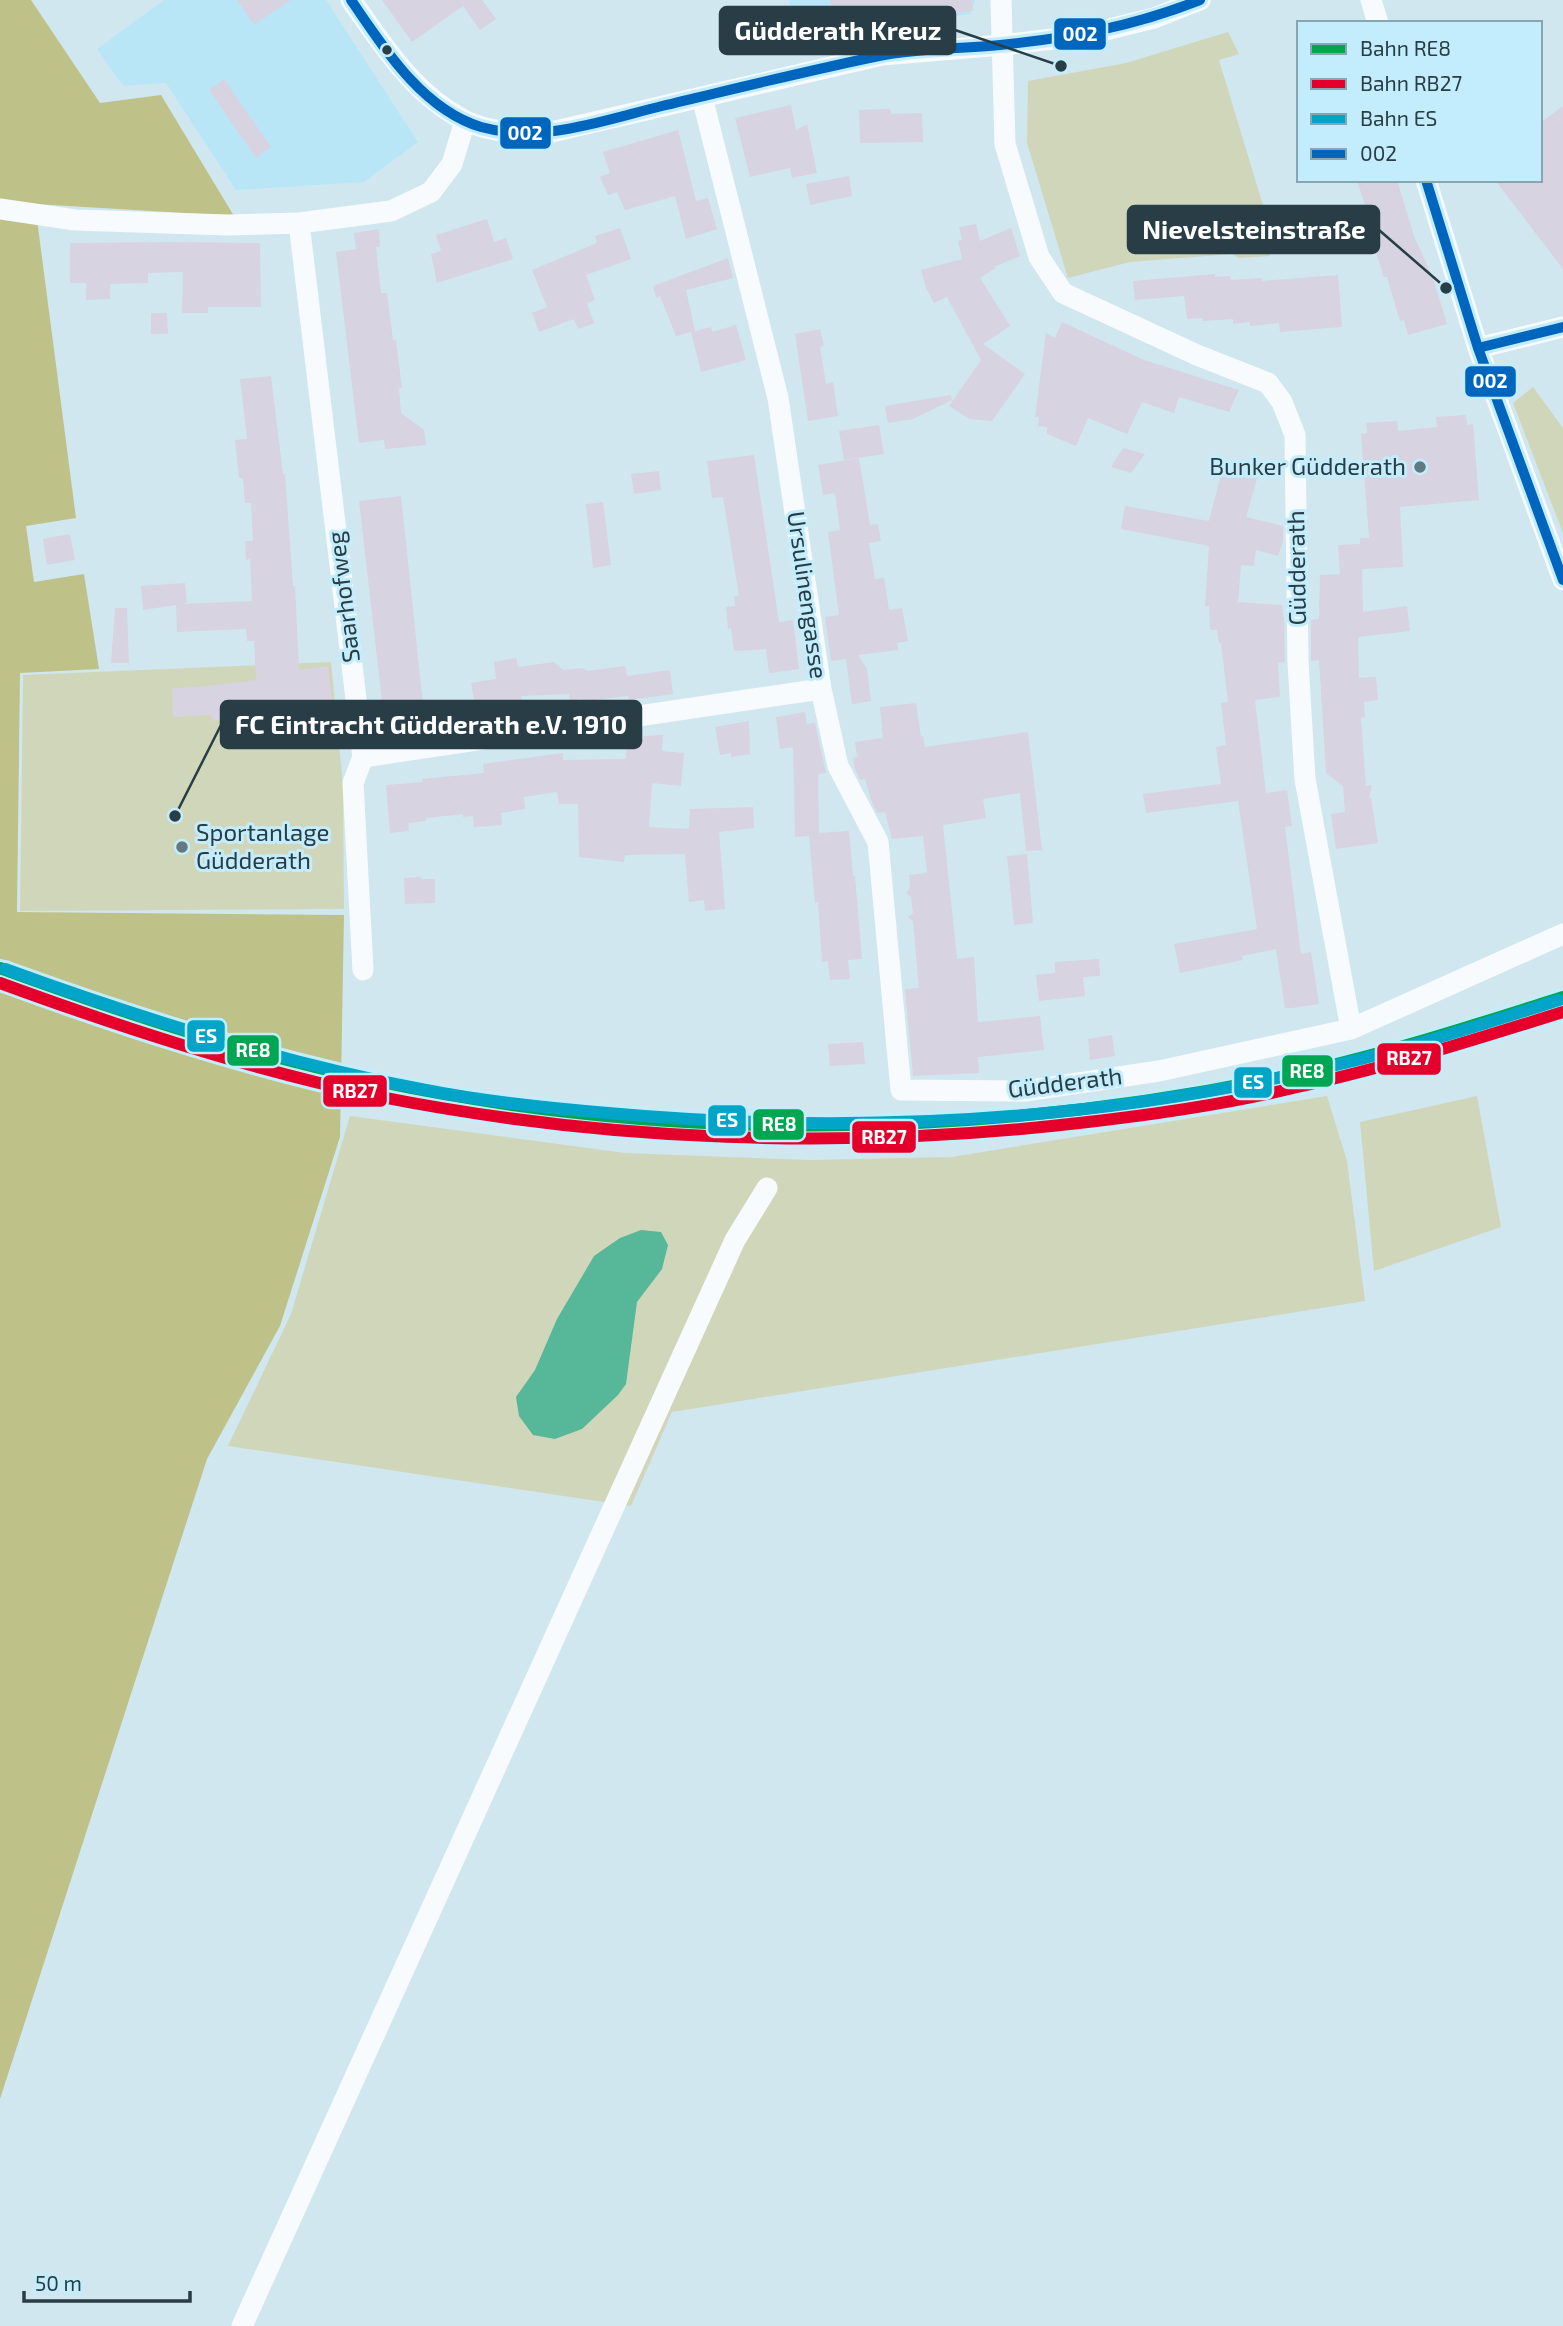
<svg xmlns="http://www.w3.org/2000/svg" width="1563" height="2326" font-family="'Exo 2',sans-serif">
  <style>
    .built { fill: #b9e6f7 }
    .green { fill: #d0d6b9 }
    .forest { fill: #bec288 }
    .water { fill: #56b799 }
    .building { fill: #d7d3e0 }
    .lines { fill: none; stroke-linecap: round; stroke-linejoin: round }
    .minor { stroke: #f8fbfd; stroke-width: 21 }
    .bus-1-casing { stroke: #c3edfd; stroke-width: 16 }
    .bus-1 { stroke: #0065bd; stroke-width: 10 }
    .rail-1-casing { stroke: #c3edfd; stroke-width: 18 }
    .rail-2-casing { stroke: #c3edfd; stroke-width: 18 }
    .rail-3-casing { stroke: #c3edfd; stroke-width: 18 }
    .rail-1 { stroke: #00a651; stroke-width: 12 }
    .rail-2 { stroke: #e4002b; stroke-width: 12 }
    .rail-3 { stroke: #02a4c7; stroke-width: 12 }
    .bus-dot { fill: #283d45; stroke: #c3edfd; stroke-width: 2.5 }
    .poi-dot { fill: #637881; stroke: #c3edfd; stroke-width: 2.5 }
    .labels { text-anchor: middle; stroke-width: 6; stroke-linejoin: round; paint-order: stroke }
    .poi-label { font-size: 24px; fill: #283d45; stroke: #c3edfd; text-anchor: end }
    .street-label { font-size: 24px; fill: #283d45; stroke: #c3edfd }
    .leader { fill: none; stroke: #283d45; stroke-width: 2.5 }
    .callout-dot { fill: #283d45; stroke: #c3edfd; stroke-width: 2.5 }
    .callout { fill: #283d45; stroke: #283d45; stroke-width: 2.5 }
    .callout-label { font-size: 26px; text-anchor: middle; font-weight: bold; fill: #fff }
    .line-badge { stroke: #c3edfd; stroke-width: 2.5 }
    .badge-label { font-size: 19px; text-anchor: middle; font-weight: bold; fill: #fff }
  </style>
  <rect width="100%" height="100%" fill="#d0e7f0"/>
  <!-- built -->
  <path class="built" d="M164,0h162l92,142 -54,40 -128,8 -70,-107 -43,3 -26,-37z
    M789,0h186l-5,14 -113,14 -28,12 -10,-21 -23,10z"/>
  <!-- green -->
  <path class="green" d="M1228,32l11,22 -20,6 46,152 5,44 -31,2 -7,-4 -102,8 -62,16 -41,-135 1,-62 98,-18z
    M1533,387l30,41v105l-50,-130z
    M331,662l12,123 1,124 -324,2 3,-236z
    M1327,1096l20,65 18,140 -693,111 -41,94 -403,-60 63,-132 59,-198 275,37 186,7 141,-3z
    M1477,1096l24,131 -127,44 -14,-149z"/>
  <!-- forest -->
  <path class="forest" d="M0,0h31l69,103 61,-8 73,121 -199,-12 41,314 -50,8 8,56 50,-8 15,95 -79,4 -3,239 327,3 -4,222 -60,189 -73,133 -207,640z"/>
  <!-- water -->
  <path class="water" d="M641,1230l20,2 7,13 -6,24 -25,33 -11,82 -8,11 -36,34 -27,10 -22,-4 -14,-19 -3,-19 19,-27 22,-51 37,-63 26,-18z"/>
  <!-- building -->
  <path class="building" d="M237,0h54l-37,25z
    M382,0h100l14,19 -16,11 -17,-24 -51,36z
    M830,0h142l1,11 -55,7 1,8 -21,3 -3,-21 -41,10 1,6h-19z
    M224,79l47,68 -15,11 -47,-68z
    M791,105l5,25 11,-6 10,49 -25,5 -2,-10 -40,9 -15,-59z
    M1563,106v163l-68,-89h45v-57z
    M890,109l1,5 31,-1 1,29 -63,1 -1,-33z
    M678,130l18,71 12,-3 9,31 -31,10 -11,-43 -50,14 -8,-18 -9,3 -8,-18 10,-4 -7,-21z
    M849,176l3,20 -42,9 -4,-21z
    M1357,180h40l17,56 19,42 14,46 -39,11 -4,-15 -4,1 -13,-44h-3l-19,-58 4,-1z
    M487,219l7,23 12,-4 7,21 -76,24 -6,-29 10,-3 -5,-16z
    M976,224l4,17 31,-13 9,28 -26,11 2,1 -16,10 30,48 -27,18 42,30 -33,47 -22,-2 -21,-13 32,-46 -34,-63 -13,6 -8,-15 -5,-18 41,-11 -4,-18 4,-1 -3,-13z
    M620,228l11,31 -45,16 9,25 -8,3 7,20 -16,6 -4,-10 -35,13 -7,-19 15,-6 -15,-37 65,-27 -2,-7z
    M379,229l1,18h-4l5,46h6l6,47h3l6,48h-3l2,25 23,17 2,15 -41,4 -1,-9 -25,3 -23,-191 20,-3 -2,-16z
    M170,242l90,1 1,64h-53v6h-26l1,-41 -35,1v10l-38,1v15l-24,1v-17h-16v-40z
    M728,258l5,20 -47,12 9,41 16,-4 1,5 24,-7 10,35 -45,12 -10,-40 -15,4 -16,-40 -4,2 -3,-12z
    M1215,274v3l15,-1 1,4 31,-2v3l76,-6 4,52 -62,5 -1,-9 -29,3v-4l-17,2v-5l-30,2v-3l-16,1 -3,-23 -49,4 -2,-19z
    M151,313h16l1,21h-17z
    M1062,322l82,38 95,30 -10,22 -50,-15 -5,16 -32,-11 -15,32 -39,-16 -12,28 -29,-12v-7l-9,-1 1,-9h-4l11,-84 9,5z
    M820,329l4,17 -4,1 6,37 7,-2 5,34 -30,5 -13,-87z
    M271,376l12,98h2l8,112h2l4,84 29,-4 6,50 -18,3 -2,-12 -102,14 -1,-6 -38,2 -1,-29 26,-1 58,-7 -2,-39h-7l-1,-12 -69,3 -1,-27 -33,5 -2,-24 44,-3 2,20 -7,1 72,-3 -2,-42 -4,1 -1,-19h8l-2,-38h-6l-2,-25h-4l-4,-38 12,-1 -7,-60z
    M951,395l1,5 -39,19 -25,4 -3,-17z
    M1466,415l1,10 6,-1 6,76 -79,7 3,60 -41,2 1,43 44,-6 3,25 -52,6 1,41 17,-1 2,23 -14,2 1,15 -4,1 5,68 6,-1 -3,13h2l7,45 -42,6 -5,-35 14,-2 -2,-26 -17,-13 -7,-113 -8,1v-41l8,-1 1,-44 20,-1 -2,-29 22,-1v-6h9l-8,-104 6,-1 -1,-10 31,-2 1,10 39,-4 -1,-10z
    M879,425l5,29 -40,6 -5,-29z
    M1123,448l22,6 -14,19 -20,-6z
    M754,455l25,167 14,-2 6,49 -30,4 -3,-24 -32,2 -3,-23 -3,1 -2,-22 9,-1 -1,-10h5l-16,-99 -11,1 -5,-37z
    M859,458l11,67 8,-1 3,17 -12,2 6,36 9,-1 5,32 13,-2 6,33 -11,2 1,7 -40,5 9,14 4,32 -19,3 -6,-45 -15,2 -6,-44 14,-2 -11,-83 12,-2 -5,-37 -12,2 -5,-30z
    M1224,463l35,9 -13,45 37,9v15l-5,15 -22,-6 -2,16 -13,-1 -3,37 44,3 2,15 1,42 -7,1 2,34 -25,3 11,93 21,-3 5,36 -7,1 16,127 10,-2 8,52 -27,4h-7l-9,-59 -34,7 1,4 -63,13 -6,-29 83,-15 -19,-128 -92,12 -3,-19 78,-10 -5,-37 10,-2 -5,-42 7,-1 -7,-59h-2l-2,-13h-7l-1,-24h-4l4,-60 -88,-17 4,-23 84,15z
    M659,471l2,19 -27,4 -3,-20z
    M401,496l24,227 -25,3 -1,-10 -15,2 -25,-217z
    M603,502l8,63 -18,3 -7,-64z
    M70,534l5,26 -28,5 -4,-26z
    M115,608h12l2,55h-18z
    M516,658l2,9 36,-5 9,8 20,-2 4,3 38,-5 2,10 43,-6 3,24 -44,6 -1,-4 -43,5 -4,-2 -11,1 -1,-6 -48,2 2,14 -46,7 -6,-34 25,-4 -2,-17z
    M916,703l5,34 2,-1 2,11 103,-15 14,118 -16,1 -6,-58 -37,6 3,19 -43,7 14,134 17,-2 4,65 62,-6 4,34 -66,7 1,16 -66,3 -8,-87 14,-1 -6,-67 -5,-4 5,-4 -2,-16 -5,-4 4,-5 -1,-13 18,-2 -4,-37 -31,3 -7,-27 -8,1 -6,-13 -6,-21 -5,1 -5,-11 -2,-11 4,-1 -2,-15 28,-4 -3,-31z
    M805,712l2,12 8,-1 11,50 -8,1 1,59 30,-2 4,45h2l7,83 -14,1 2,19 -20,1 -2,-19 -6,1 -4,-60 -3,1 -6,-67 -14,1 -2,-90 -13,2 -4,-32z
    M749,721l1,33 -19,3v-4l-11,2 -5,-28z
    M663,735l-1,16 22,2 -3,33 -29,-3 -3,44 40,2 1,-20 63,-2 1,21 -35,4 6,77 -20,2 -1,-11 -15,2 -4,-48 -60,1 -1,7 -45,-5 -1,-53h-19l-2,-12 -33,5 1,12 -24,4 1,12 -28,2 -1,-11 -10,1v-3l-37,4v3l-18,2 1,8 -19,2 -4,-48 37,-3 -1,-3 62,-6 -1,-9 80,-11v7l63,-1 1,-19 17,-1 -1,-3z
    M1027,854l6,69 -19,2 -7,-69z
    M421,877v2h14v24l-30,1 -1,-26z
    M1099,959l1,17 -17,1 2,19 -46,5 -3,-26 19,-2v-11z
    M1112,1035l3,21 -25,4 -2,-21z
    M863,1042l2,22 -35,2 -2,-22z"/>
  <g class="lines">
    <!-- minor -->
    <path class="minor" d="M351,0c32,45 62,94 113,120 23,12 53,13 79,14l339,-79 120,-10 83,-10 69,-17 46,-18
      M1001,0l4,144 34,113 24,36 134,62 71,28 14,19 13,33 3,227 7,117 46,250
      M1371,0l7,23
      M702,97l76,301 43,291 17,77 40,76 23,248 124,1 134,-20 192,-42 212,-95
      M1426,180l52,168 85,232
      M0,209l75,11 153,5 71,-2 92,-12 40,-19 21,-28 13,-43
      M299,223l64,534 -10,26 10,187
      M1478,348l85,-21
      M363,757l458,-68
      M242,2326l493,-1086 32,-52"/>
    <!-- bus-1 casing -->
    <g class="bus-1-casing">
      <path id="bus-1" d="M351,0c33,48 71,109 130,127 60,17 123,-7 181,-21 72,-17 144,-35 217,-50 39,-8 81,-7 121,-11 71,-7 134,-19 200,-45
        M1426,180l52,168 85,232
        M1478,348l85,-21"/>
    </g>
    <!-- bus-1 -->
    <use href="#bus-1" class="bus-1"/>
    <!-- rail-1 casing -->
    <g class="rail-1-casing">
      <path id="rail-1" d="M0,968c123,45 248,86 376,113 298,63 612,57 909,-5 95,-20 186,-50 278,-79"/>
    </g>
    <!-- rail-2 casing -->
    <g class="rail-2-casing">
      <path id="rail-2" d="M0,983c123,45 248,86 376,113 231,46 470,54 703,27 72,-8 144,-18 214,-35 92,-20 181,-48 270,-76"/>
    </g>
    <!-- rail-3 casing -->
    <g class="rail-3-casing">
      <path id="rail-3" d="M5,969c137,50 277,94 421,121 60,12 121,18 182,23 235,21 475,10 706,-43 83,-18 164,-44 245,-70"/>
    </g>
    <!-- rail-1 -->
    <use href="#rail-1" class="rail-1"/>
    <!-- rail-2 -->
    <use href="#rail-2" class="rail-2"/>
    <!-- rail-3 -->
    <use href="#rail-3" class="rail-3"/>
  </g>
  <!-- markers -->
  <circle class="bus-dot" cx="387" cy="50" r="6"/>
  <g class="poi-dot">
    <circle cx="1420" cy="467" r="7"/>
    <circle cx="182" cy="847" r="7"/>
  </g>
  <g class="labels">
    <!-- poi labels -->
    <g class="poi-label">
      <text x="1406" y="475">Bunker Güdderath</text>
      <text x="196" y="841" text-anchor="start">Sportanlage<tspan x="196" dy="28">Güdderath</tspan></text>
    </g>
    <!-- street labels -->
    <g class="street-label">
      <text transform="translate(1297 568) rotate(-91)" y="8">Güdderath</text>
      <text transform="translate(807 595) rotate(82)" y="8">Ursulinengasse</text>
      <text transform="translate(344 597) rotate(-97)" y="8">Saarhofweg</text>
      <text transform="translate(1065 1083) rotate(-7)" y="8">Güdderath</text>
    </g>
  </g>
  <!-- callouts -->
  <path class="leader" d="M1061 66L955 30M1446 288L1379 230M175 816L221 725"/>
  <g class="callout-dot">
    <circle cx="1061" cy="66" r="7"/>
    <circle cx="1446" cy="288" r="7"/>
    <circle cx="175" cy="816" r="7"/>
  </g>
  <g class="callout">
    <rect x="720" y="7" width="235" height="47" rx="7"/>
    <rect x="1128" y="206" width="251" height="47" rx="7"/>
    <rect x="221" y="701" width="420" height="47" rx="7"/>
  </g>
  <g class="callout-label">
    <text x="838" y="40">Güdderath Kreuz</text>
    <text x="1254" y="239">Nievelsteinstraße</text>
    <text x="431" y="734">FC Eintracht Güdderath e.V. 1910</text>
  </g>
  <g class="line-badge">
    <rect x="1053" y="17" width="54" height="34" rx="7" fill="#0065bd"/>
    <rect x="499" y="116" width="53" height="34" rx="7" fill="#0065bd"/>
    <rect x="1464" y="365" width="53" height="33" rx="7" fill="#0065bd"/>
    <rect x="186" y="1019" width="40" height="34" rx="7" fill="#02a4c7"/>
    <rect x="226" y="1034" width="54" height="33" rx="7" fill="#00a651"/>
    <rect x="1376" y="1042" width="66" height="34" rx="7" fill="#e4002b"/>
    <rect x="1281" y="1054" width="53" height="34" rx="7" fill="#00a651"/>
    <rect x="1233" y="1066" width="40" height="33" rx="7" fill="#02a4c7"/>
    <rect x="322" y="1074" width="66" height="34" rx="7" fill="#e4002b"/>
    <rect x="707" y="1104" width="40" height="33" rx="7" fill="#02a4c7"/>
    <rect x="752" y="1108" width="53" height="33" rx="7" fill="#00a651"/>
    <rect x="851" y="1120" width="66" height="34" rx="7" fill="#e4002b"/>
  </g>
  <g class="badge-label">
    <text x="1080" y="41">002</text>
    <text x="525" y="140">002</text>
    <text x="1490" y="388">002</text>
    <text x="206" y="1043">ES</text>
    <text x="253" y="1057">RE8</text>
    <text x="1409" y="1065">RB27</text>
    <text x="1307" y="1078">RE8</text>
    <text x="1253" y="1089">ES</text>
    <text x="355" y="1098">RB27</text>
    <text x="727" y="1127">ES</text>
    <text x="779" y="1131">RE8</text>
    <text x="884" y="1144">RB27</text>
  </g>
  <!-- legend -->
  <rect x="1297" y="21" width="245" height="161" fill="#c3edfd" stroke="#85a7b3" stroke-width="2"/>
  <rect x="1311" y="44" width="35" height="10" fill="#00a651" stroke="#85a7b3" stroke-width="2"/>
  <text x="1360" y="56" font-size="21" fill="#283d45">Bahn RE8</text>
  <rect x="1311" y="79" width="35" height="10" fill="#e4002b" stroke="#85a7b3" stroke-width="2"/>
  <text x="1360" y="91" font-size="21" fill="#283d45">Bahn RB27</text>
  <rect x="1311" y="114" width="35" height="10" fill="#02a4c7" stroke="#85a7b3" stroke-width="2"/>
  <text x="1360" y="126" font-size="21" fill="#283d45">Bahn ES</text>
  <rect x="1311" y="149" width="35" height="10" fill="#0065bd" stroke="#85a7b3" stroke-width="2"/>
  <text x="1360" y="161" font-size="21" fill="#283d45">002</text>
  <!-- scale -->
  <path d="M24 2291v10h166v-10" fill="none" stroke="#283d45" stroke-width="3.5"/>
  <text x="35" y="2291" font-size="21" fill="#283d45" stroke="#c3edfd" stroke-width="5" paint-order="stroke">50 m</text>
</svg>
